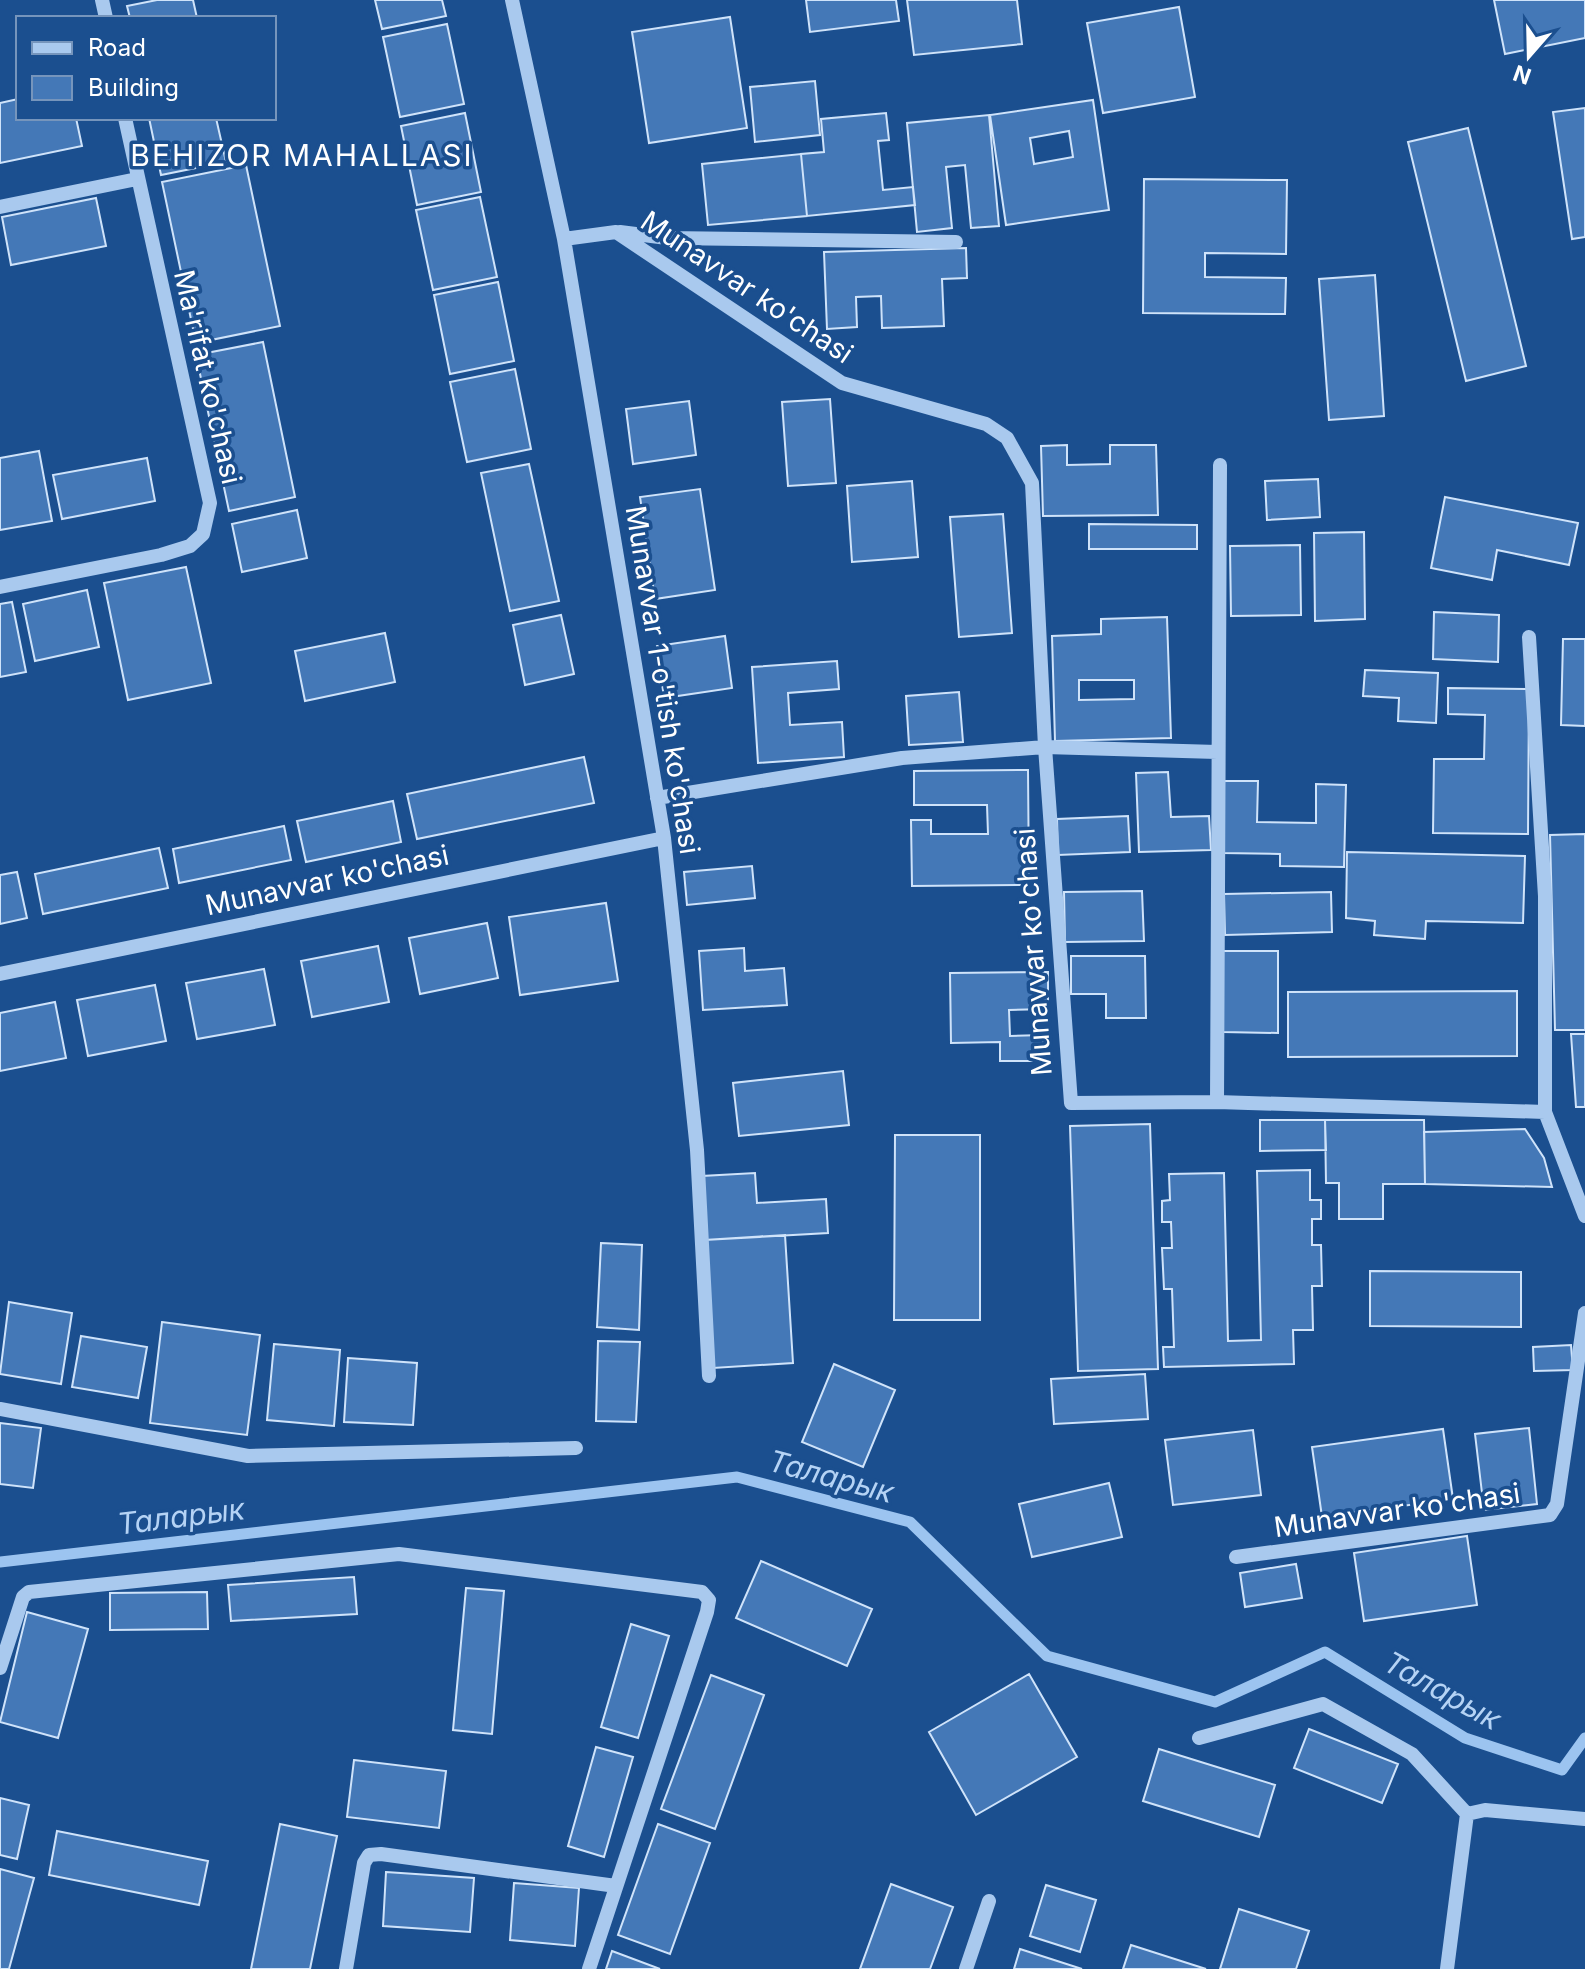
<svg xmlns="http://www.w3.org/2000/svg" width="1585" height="1969" font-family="Inter,sans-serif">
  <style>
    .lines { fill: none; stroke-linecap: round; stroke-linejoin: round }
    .stream { stroke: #9cc4f0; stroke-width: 11 }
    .building { fill: #4478b7; stroke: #cfe3fa; stroke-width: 2; fill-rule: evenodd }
    .minor { stroke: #a9c9ee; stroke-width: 14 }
    .labels { text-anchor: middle; stroke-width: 7; stroke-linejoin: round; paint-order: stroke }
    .street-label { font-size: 28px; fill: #fff; stroke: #1b4f8f }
    .neighbourhood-label { font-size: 30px; letter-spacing: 2px; fill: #fff; stroke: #1b4f8f }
    .water-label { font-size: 30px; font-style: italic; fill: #b5d3f5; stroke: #1b4f8f }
  </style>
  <rect width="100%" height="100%" fill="#1b4f8f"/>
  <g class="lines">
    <!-- stream -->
    <path class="stream" d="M0,1562l737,-85 173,45 137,134 168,46 110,-50 140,86 97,32 23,-32"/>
  </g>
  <!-- building -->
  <path class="building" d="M157,0h36l4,18h-67l-3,-12z
    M375,0h67l4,16 -64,13z
    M806,0h90l3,21 -89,11z
    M907,0h110l5,44 -108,11z
    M1494,0h91v38l-80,16z
    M1179,7l16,90 -92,16 -16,-90z
    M730,17l17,111 -98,15 -17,-111z
    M447,24l17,80 -64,13 -17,-80z
    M815,81l5,54 -65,7 -5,-55z
    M18,99v19h58l6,28 -82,17v-60z
    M1093,100l16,110 -103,15 -16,-110zM1069,131l4,26 -39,7 -4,-26z
    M1585,108v129l-13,2 -19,-127z
    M465,113l16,79 -64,13 -16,-79z
    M886,113l3,27 -11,1 5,49 30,-3 2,18 -108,11 -6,-62 23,-2 -3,-33z
    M989,115l10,111 -28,2 -6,-63 -19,2 6,61 -35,4 -10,-109z
    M149,118h67l10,44 -65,13z
    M1468,128l58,238 -60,15 -58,-239z
    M801,154l6,62 -99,9 -6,-61z
    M246,165l34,161 -84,17 -34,-161z
    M1144,179l143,1 -1,74 -81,-1v24l81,1 -1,36 -142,-1z
    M480,197l17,80 -64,13 -17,-80z
    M96,198l10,48 -95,19 -9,-48z
    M966,248l1,30 -25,1 2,47 -62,2 -1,-32 -25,1 1,30 -30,2 -3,-77z
    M1375,275l9,141 -55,4 -10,-141z
    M498,282l16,79 -64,13 -16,-79z
    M263,342l32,155 -66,14 -33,-156z
    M515,369l16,80 -64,13 -17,-80z
    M830,399l6,84 -48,3 -6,-84z
    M689,401l7,54 -63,9 -7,-55z
    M1067,445v20l43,-1v-19h46l2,70 -115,1 -2,-70z
    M39,451l13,70 -52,9v-72z
    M147,458l8,43 -93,18 -9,-44z
    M529,464l30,137 -49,10 -29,-138z
    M1318,479l2,38 -53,3 -2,-39z
    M912,481l6,76 -66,5 -5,-76z
    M700,489l15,101 -60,9 -15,-102z
    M1445,497l133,26 -9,42 -72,-15 -5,30 -61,-12z
    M297,510l10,48 -65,14 -10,-48z
    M1003,514l9,119 -53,4 -9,-120z
    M1089,524l108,1v24h-108z
    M1364,532l1,87 -50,2 -1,-88z
    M1300,545l1,70 -70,1 -1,-70z
    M186,567l25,116 -83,17 -24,-117z
    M87,590l12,57 -64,14 -12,-57z
    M12,602l14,70 -26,5v-73z
    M1434,612l65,3 -1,47 -65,-3z
    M561,615l13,59 -49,11 -12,-60z
    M1167,617l4,121 -116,3 -3,-105 49,-2v-15zM1079,680h55v19l-55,1z
    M385,633l10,49 -90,19 -10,-50z
    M725,636l7,52 -68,10 -7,-52z
    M1563,639h22v87l-24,-1z
    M837,661l2,28 -51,4 2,32 52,-3 2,35 -86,6 -6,-96z
    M1365,670l73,3 -2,50 -38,-2 1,-23 -36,-2z
    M1448,688l81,1 -1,145 -95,-1 1,-74h50l1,-44 -37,-1z
    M959,692l4,50 -54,3 -3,-49z
    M584,757l10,46 -177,36 -10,-45z
    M1028,770l1,115 -117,1 -1,-66h20v14h57l-1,-29h-73v-34z
    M1168,772l3,45 38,-1 2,34 -72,2 -3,-79z
    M1223,781h35l-1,41 59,1v-39l30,1 -2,82 -64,-1v-12l-58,-1z
    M393,801l8,41 -95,20 -9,-41z
    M1128,816l2,36 -72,3 -1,-36z
    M284,826l7,34 -112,23 -6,-34z
    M1585,834v196h-30l-5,-195z
    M159,848l9,40 -125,26 -8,-40z
    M1347,852l178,4 -2,67 -97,-2 -1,18 -51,-4 1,-14 -29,-3z
    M752,866l3,32 -68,7 -3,-33z
    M17,872l10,46 -27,6v-49z
    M1142,891l2,50 -79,1 -1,-50z
    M1331,892l1,40 -107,3 -1,-41z
    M606,903l12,78 -98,14 -11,-78z
    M487,923l11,55 -78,16 -11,-56z
    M378,946l11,56 -77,15 -11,-56z
    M744,948l1,23 39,-3 3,37 -84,5 -4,-59z
    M1223,951h55v82l-55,-1z
    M1071,956h74l1,62h-40v-24h-35z
    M264,969l11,56 -78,14 -11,-56z
    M1048,972v37l-39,1 1,26 33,-1v26h-43v-19l-49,1 -1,-70z
    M155,985l11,56 -78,15 -11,-56z
    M1517,991v65l-229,1v-65z
    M55,1002l11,56 -66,13v-58z
    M1571,1034h14v73h-9z
    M843,1071l6,54 -110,11 -6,-53z
    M1260,1120h65l1,30 -66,1z
    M1325,1120h99l1,64h-42v35h-44v-36h-13z
    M1150,1124l8,245 -80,2 -8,-245z
    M1525,1129l19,29 8,29 -127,-3 -1,-52z
    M895,1135h85v185h-86z
    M1310,1170v30h11v19h-9v26h9l1,41h-10l1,44h-20l1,34 -130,3 -1,-20h11l-2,-58h-8l-2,-41h10l-1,-26h-9v-21l8,-1 -1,-26 55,-1 4,168 33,-1 -4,-169z
    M755,1173l2,30 69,-4 2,34 -123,7 -3,-64z
    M785,1235l8,128 -80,5 -8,-128z
    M601,1243l41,2 -3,85 -42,-3z
    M1370,1271l151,1v55l-151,-1z
    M9,1302l63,11 -11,71 -61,-10z
    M162,1322l98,13 -13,100 -97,-12z
    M81,1336l66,11 -9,51 -66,-11z
    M598,1341l42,1 -4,80 -40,-1z
    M274,1344l66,6 -6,76 -67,-6z
    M1571,1345l2,25 -39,1 -1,-24z
    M348,1358l69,5 -4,62 -69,-3z
    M834,1364l61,26 -32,77 -61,-25z
    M1145,1374l3,45 -94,5 -3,-45z
    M0,1423l41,5 -8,60 -33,-4z
    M1529,1428l8,76 -53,6 -9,-76z
    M1443,1429l10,70 -131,18 -10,-70z
    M1253,1430l8,65 -88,10 -8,-65z
    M1109,1483l13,54 -90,20 -13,-53z
    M1467,1536l10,69 -113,16 -10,-68z
    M761,1561l111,48 -25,57 -111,-48z
    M1296,1564l6,34 -57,9 -5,-34z
    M354,1577l3,37 -126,7 -3,-36z
    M466,1588l38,3 -12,143 -39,-4z
    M207,1592l1,37 -98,1v-37z
    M27,1612l61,17 -30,109 -58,-16z
    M631,1624l38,12 -31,102 -37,-11z
    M1029,1674l48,83 -101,58 -47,-83z
    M711,1675l53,20 -49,134 -54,-20z
    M1309,1729l89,35 -16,39 -88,-35z
    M596,1747l37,10 -29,100 -36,-11z
    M1159,1749l116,36 -16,52 -116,-36z
    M354,1760l92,11 -7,57 -92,-11z
    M0,1798l29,7 -12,54 -17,-4z
    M280,1824l57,12 -27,133h-59z
    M658,1824l52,19 -40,111 -52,-19z
    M57,1831l151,30 -9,44 -150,-30z
    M0,1869l34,9 -25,91h-9z
    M386,1872l88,6 -4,54 -87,-6z
    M514,1883l65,5 -4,58 -65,-6z
    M891,1884l62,23 -23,62h-70z
    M1046,1885l50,15 -16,52 -50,-16z
    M1239,1909l70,22 -13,38h-76z
    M1131,1945l75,24h-83z
    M1020,1949l62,20h-68z
    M612,1951l48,18h-54z"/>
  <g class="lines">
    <!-- minor -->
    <path class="minor" d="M102,0l4,18
      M512,0l52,239 100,599 33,312 12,226
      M0,207l137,-28
      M620,232l47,6 289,4
      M564,239l52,-7 226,151 144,41 21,14 25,45 13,264 26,356 146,-1 328,10
      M0,587l161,-32 29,-9 13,-12 7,-31 -85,-385
      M1529,637l16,259v216l40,104
      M657,798l245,-40 143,-11 172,5
      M0,974l664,-136
      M1217,1102l3,-637
      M0,1409l248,47 328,-8
      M1236,1557l314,-42 7,-11 28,-191
      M0,1668l23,-71 6,-5 370,-38 303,38 7,8 -2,12 -118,357
      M1199,1738l124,-34 89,50 55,60
      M346,1969l18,-106 5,-8 12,-1 235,32
      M966,1969l23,-68
      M1447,1969l20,-155 18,-4 100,9"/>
  </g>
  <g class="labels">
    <!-- street labels -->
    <g class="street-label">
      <text transform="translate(747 287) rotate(34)" y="10">Munavvar ko'chasi</text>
      <text transform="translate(208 377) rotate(77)" y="10">Ma'rifat ko'chasi</text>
      <text transform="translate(663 680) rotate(81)" y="10">Munavvar 1-o'tish ko'chasi</text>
      <text transform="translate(327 880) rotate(-12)" y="10">Munavvar ko'chasi</text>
      <text transform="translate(1033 952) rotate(-94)" y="10">Munavvar ko'chasi</text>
      <text transform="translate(1397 1510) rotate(-8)" y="10">Munavvar ko'chasi</text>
    </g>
    <!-- neighbourhood labels -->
    <g class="neighbourhood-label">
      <text x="302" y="166">BEHIZOR MAHALLASI</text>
    </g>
    <!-- water labels -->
    <g class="water-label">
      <text transform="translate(831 1477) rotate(15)" y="10">Таларык</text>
      <text transform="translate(181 1517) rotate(-7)" y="10">Таларык</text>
      <text transform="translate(1442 1691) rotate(29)" y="10">Таларык</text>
    </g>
  </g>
  <!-- legend -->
  <rect x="16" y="16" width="260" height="104" fill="#1b4f8f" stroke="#7695bc" stroke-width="2"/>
  <rect x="32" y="42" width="40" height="12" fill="#a9c9ee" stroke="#7695bc" stroke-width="2"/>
  <text x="88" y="56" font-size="24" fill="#ffffff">Road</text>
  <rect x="32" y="76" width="40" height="24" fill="#4478b7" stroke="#7695bc" stroke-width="2"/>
  <text x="88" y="96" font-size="24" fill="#ffffff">Building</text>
  <!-- north arrow -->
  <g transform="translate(1529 56) rotate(200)" stroke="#1b4f8f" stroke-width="6" paint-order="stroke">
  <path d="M0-6L14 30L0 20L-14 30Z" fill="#ffffff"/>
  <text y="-12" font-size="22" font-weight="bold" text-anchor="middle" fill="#ffffff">N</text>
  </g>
</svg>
